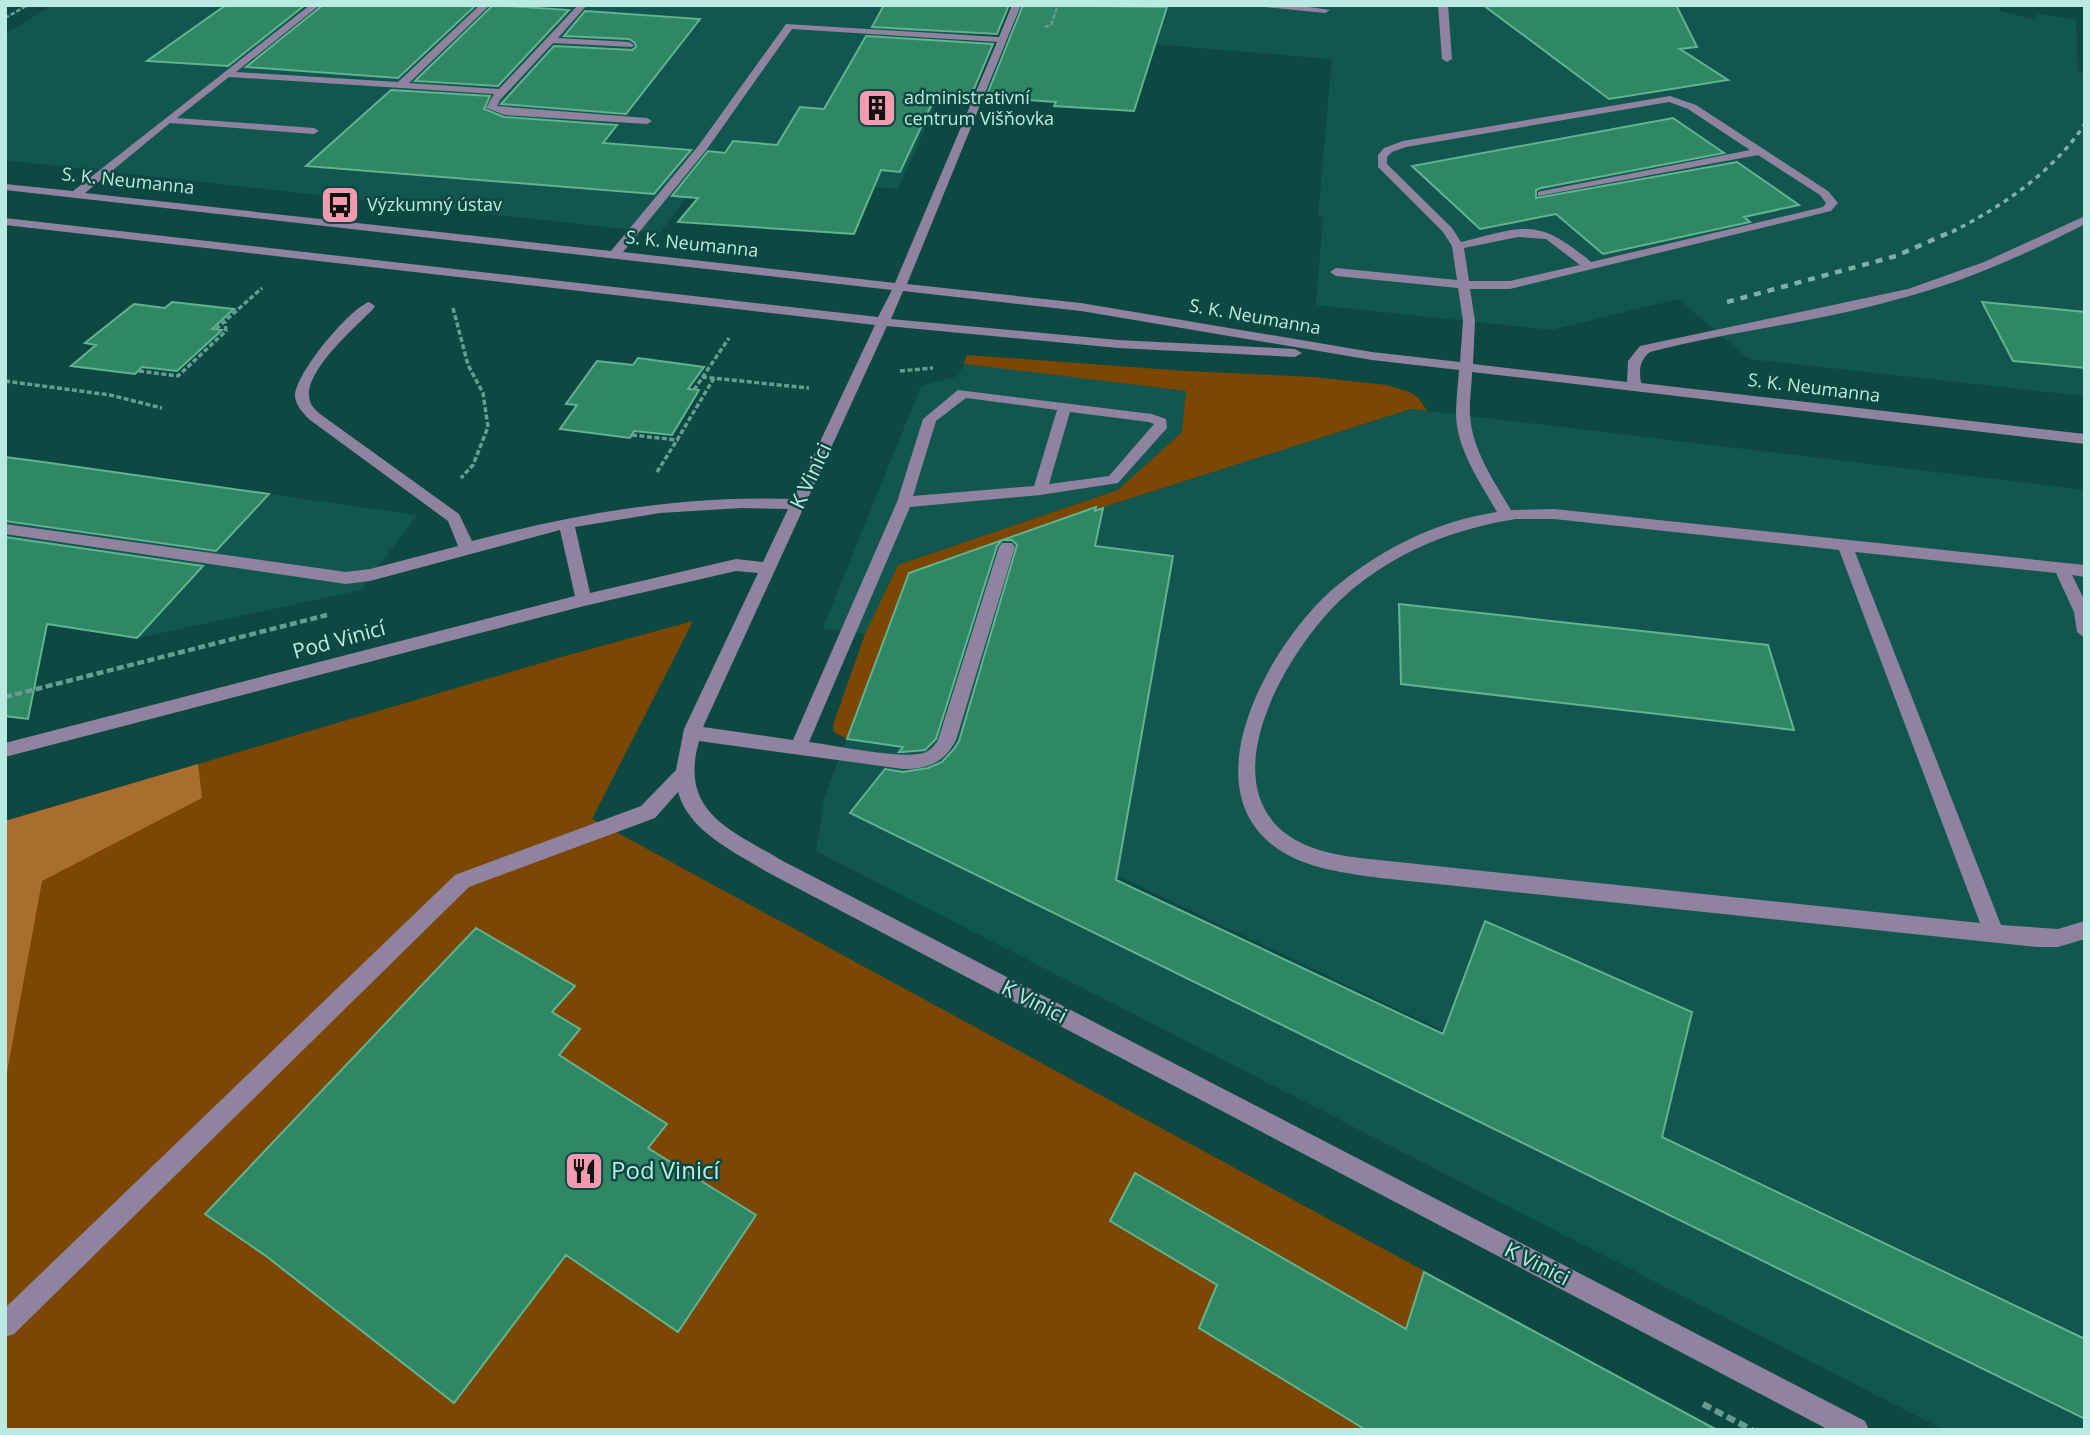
<svg xmlns="http://www.w3.org/2000/svg" width="2090" height="1435" font-family="'Open Sans',sans-serif">
  <style>
    .built { fill: #12574f }
    .green { fill: #7c4703 }
    .forest { fill: #a86d2f }
    .building { fill: #308765; stroke: #60b48f; stroke-width: 2 }
    .lines { fill: none; stroke-linecap: round; stroke-linejoin: round }
    .path-far3 { stroke: #679c94; stroke-width: 2.5; stroke-dasharray: 4.5 2; stroke-linecap: butt }
    .path-far2 { stroke: #679c94; stroke-width: 3.5; stroke-dasharray: 5 2.5; stroke-linecap: butt }
    .path-far1 { stroke: #679c94; stroke-width: 4.5; stroke-dasharray: 7 3.5; stroke-linecap: butt }
    .path { stroke: #679c94; stroke-width: 6; stroke-dasharray: 9 4.5; stroke-linecap: butt }
    .minor { fill: #8f83a0; fill-rule: evenodd }
    .rail-far1 { stroke: #7db1a9; stroke-width: 3.5; stroke-dasharray: 5 5; stroke-linecap: butt }
    .rail { stroke: #7db1a9; stroke-width: 4.5; stroke-dasharray: 7 7; stroke-linecap: butt }
    .labels { text-anchor: middle; stroke-width: 5; stroke-linejoin: round; paint-order: stroke }
    .far-poi-label { font-size: 18px; fill: #bbeae2; stroke: #0d4942; text-anchor: start }
    .far-street-label { font-size: 18px; fill: #bbeae2; stroke: #0d4942 }
    .street-label { font-size: 21px; fill: #bbeae2; stroke: #0d4942 }
    .near-poi-label { font-size: 24px; fill: #bbeae2; stroke: #0d4942; text-anchor: start }
  </style>
  <rect width="100%" height="100%" fill="#0d4942"/>
  <!-- built -->
  <path class="built" d="M53,5h797l127,8 -79,176 -185,-15 -13,5 -40,54 -655,-73v-126z
    M1068,5h933l-2,6 33,8 7,-5 37,6 2,52 7,1v323l-336,-37 -71,-60 -126,31 -236,-25 7,-88 -5,-1 14,-157 -274,-23z
    M964,364l222,27 -4,41 -64,58 -220,75 -33,69 -42,-6 98,-242 37,-10z
    M1412,409l673,81v847l-975,-465 -83,-34 1058,501v91h-141l-1128,-579 8,-52 85,-226 144,-50z
    M5,457l412,58 -56,75 -224,48 -132,-22z"/>
  <!-- green -->
  <path class="green" d="M967,355l218,16 128,6 74,8 22,7 9,5 9,14 -16,-2 -358,114 -143,50 -63,166 -13,-7 -1,-7 32,-91 33,-69 220,-75 64,-58 4,-41 -222,-27z
    M693,621l-101,198 1125,611h-1712v-609l553,-163z"/>
  <!-- forest -->
  <path class="forest" d="M198,764l4,34 -160,83 -37,202v-262z"/>
  <!-- building -->
  <path class="building" d="M226,5h79l-77,61 -81,-5z
    M323,5h153l-78,73 -152,-11z
    M493,5l76,5 -71,76 -83,-5z
    M884,5h125l-12,29 -125,-7z
    M1023,5l144,2 -33,104 -80,-5 2,-4 -70,-5z
    M1483,5h193l21,42 -17,2 48,31 -119,19z
    M585,11l115,8 -74,95 -125,-10 53,-58 78,4 4,-3 -1,-4 -6,-4 -65,-3z
    M866,36l127,8 -22,52 -34,-3 -37,79 -19,-2 -27,64 -176,-12 20,-24 -26,-2 36,-45 17,2 8,-12 44,4 23,-38 24,2z
    M391,90l99,6 -6,13 20,8 113,8 -14,18 88,7 -37,44 -348,-28z
    M1673,118l51,35 -183,35 -5,2v8l201,-36 62,43 -55,12 6,5 -147,32 -47,-40 -76,15 -68,-63z
    M172,302l62,7 -22,20 10,1 -45,41 -35,-4 -7,7 -64,-8 25,-21 -11,-2 49,-39 31,4z
    M1982,302l103,10v56l-72,-7z
    M638,358l66,9 -16,22 11,1 -27,45 -38,-4 -4,7 -70,-9 17,-24 -11,-1 31,-43 36,4z
    M5,457l38,5 226,32 -53,57 -211,-30z
    M1096,507l-1,4 8,-3 -8,38 78,10 -57,324 327,154 42,-113 207,91 -30,125 423,202v80l-1235,-606 35,-44 18,3 25,-4 14,-6 12,-13 5,-8 58,-196 -5,-5h-10l-5,6 -61,193 -11,11 -22,2h-4l4,-5 -56,-8 62,-166z
    M5,537l198,29 -66,72 -90,-14 -19,95 -23,-3z
    M1399,604l369,41 26,85 -393,-46z
    M476,928l99,58 -23,26 28,17 -21,26 108,69 -19,24 108,67 -78,117 -112,-77 -112,148 -188,-147 -61,-42z
    M1135,1173l271,156 18,-57 293,158h-351l-167,-102 18,-43 -107,-64z"/>
  <g class="lines">
    <!-- path-far3 -->
    <path class="path-far3" d="M5,18l23,-13
      M1045,27l6,-2 7,-20"/>
    <!-- path-far2 -->
    <path class="path-far2" d="M453,308l15,57 15,28 5,34 -15,38 -12,13
      M216,329l46,-41
      M139,371l39,5 48,-45 -1,-9
      M900,371l33,-3
      M702,377l107,11
      M5,381l105,14 52,13
      M694,390l35,-52
      M632,435l45,5 37,-62
      M657,472l20,-32"/>
    <!-- path-far1 -->
    <path class="path-far1" d="M5,697l322,-82"/>
    <!-- path -->
    <path class="path" d="M1703,1404l49,26"/>
    <!-- minor -->
    <path class="minor" d="M310,5h10l-84,67 162,10 82,-77h10l-81,78 90,6 79,-84h9l-29,33 71,4 5,3 -2,2 -79,-4 -53,57 -3,6 150,12 5,3 -5,3 -142,-9 -19,-7 8,-14 -265,-17 -52,41 137,10 5,3 -5,3 -144,-11 -85,70 526,58 88,-106 87,-121 213,13 13,-32h9l-114,279 174,19 291,49 88,10 3,-41 -5,-33 -122,-12 -6,-4 6,-4 121,12 -5,-34 -9,-14 -65,-65v-12l6,-7 19,-7 267,-45 26,9 132,86 10,12 -7,8 -321,78h-40l5,32 -2,43 154,18 1,-21 12,-15 268,-57 76,-27 101,-46v8c-62,32 -126,60 -194,77 -79,22 -162,30 -241,51 -11,9 -11,18 -9,31l444,51v10l-613,-72c0,14 -3,29 -2,43 2,35 24,66 41,95l43,-1 531,56v12l-13,-2 13,26v37l-8,-6 -3,-20 -18,-39 -201,-21 146,373 57,4 27,-8v18l-27,8h-21l-657,-69c-34,-5 -73,-9 -102,-29 -93,-63 -2,-215 61,-265 46,-37 99,-63 158,-72 -17,-30 -40,-62 -41,-97 0,-15 2,-30 3,-45l-87,-10 -291,-49 -178,-20 -12,28 227,21 177,9 7,4 -7,4 -177,-9 -231,-22 -184,401 90,13 104,-238 26,-83 35,-29 194,24 14,5 1,9 -49,55 -78,12 -130,12 -101,235c25,3 98,19 117,10 6,-3 9,-7 12,-12l61,-193 3,-4h10l3,4 -59,193c-12,23 -28,29 -53,29l-204,-28c-20,71 30,88 82,119l1084,561 4,9h-40l-1062,-558c-32,-20 -78,-40 -89,-80l-23,26 -186,69 -455,447 -9,3v-29l450,-433 186,-69 35,-36 8,-41 74,-156 -22,-2 -152,35 -579,151v-14l570,-147 -15,-66 -190,51 -24,3 -341,-50v-10l341,48 24,-3 88,-23 -10,-25 -138,-101c-6,-6 -14,-14 -15,-23 -1,-22 54,-88 74,-95l6,4 -2,3c-17,18 -72,64 -63,92 1,5 6,9 10,13l139,100 13,27c106,-28 211,-46 321,-42l82,-174 -870,-100v-7l873,99 14,-27 -887,-100v-6l68,7zM792,29l205,13 -102,241 -272,-31 84,-103zM1669,102l19,7 62,41 -208,41 -4,1v4l220,-41 62,40 6,8 -3,4 -232,55c-53,-45 -66,-36 -130,-20l-9,-14 -65,-64v-7l5,-5 14,-5zM1518,237l28,2 34,26 -70,16h-41l-5,-33zM966,398l91,12 -23,76 -121,10 23,-75zM1070,412l79,10 5,2 -45,52 -60,8zM742,508l46,1 -25,53 -27,-3 -146,34 -15,-66 85,-14zM1516,519h38l285,31 141,373 -620,-65c-30,-4 -61,-10 -83,-32 -61,-63 20,-189 71,-233 49,-42 105,-64 168,-74z
      M1246,5h49l35,5 -5,3z
      M1438,5h10l4,54 -5,3 -5,-3z"/>
    <!-- rail-far1 -->
    <path class="rail-far1" d="M1952,232c52,-27 100,-59 133,-108"/>
    <!-- rail -->
    <path class="rail" d="M1727,302l169,-46 59,-26"/>
  </g>
  <!-- icons -->
  <defs>
    <g id="building-square" transform="scale(2.0125)"><rect x="-9" y="-9" width="18" height="18" rx="4" fill="#f29ab0" stroke="#0d4942"/><path d="M-4-6H4V6H1V3H-1V6H-4ZM-2.5-4.3h1.7v1.8h-1.7ZM.8-4.3h1.7v1.8H.8ZM-2.5-1h1.7V.8h-1.7ZM.8-1h1.7V.8H.8Z" fill="#111"/></g>
    <g id="bus-square" transform="scale(2.0125)"><rect x="-9" y="-9" width="18" height="18" rx="4" fill="#f29ab0" stroke="#0d4942"/><path d="M-5-6H5V4H4V6H2V4H-2V6H-4V4H-5ZM-3.5-4V0h7V-4ZM-3.5 1.2v1.5H-2V1.2ZM2 1.2v1.5H3.5V1.2Z" fill="#111"/></g>
    <g id="restaurant-square" transform="scale(2.0125)"><rect x="-9" y="-9" width="18" height="18" rx="4" fill="#f29ab0" stroke="#0d4942"/><path d="M-5-6h1v4h1v-4h1v4h1v-4h1v5L-1.5 .5V6h-2V.5L-5-1ZM5-6V6H3V1.5H1.5Q1.5-4 5-6Z" fill="#111"/></g>
  </defs>
  <g fill-rule="evenodd">
    <use href="#building-square" x="877" y="108"/>
    <use href="#bus-square" x="340" y="205"/>
    <use href="#restaurant-square" x="584" y="1171"/>
  </g>
  <g class="labels">
    <!-- far-poi labels -->
    <g class="far-poi-label">
      <text x="904" y="104">administrativní<tspan x="904" dy="21">centrum Višňovka</tspan></text>
      <text x="367" y="211">Výzkumný ústav</text>
    </g>
    <!-- far-street labels -->
    <g class="far-street-label">
      <text transform="translate(128 181) rotate(6)" y="6">S. K. Neumanna</text>
      <text transform="translate(692 244) rotate(6)" y="6">S. K. Neumanna</text>
      <text transform="translate(1255 317) rotate(10)" y="6">S. K. Neumanna</text>
      <text transform="translate(1814 388) rotate(7)" y="6">S. K. Neumanna</text>
    </g>
    <!-- street labels -->
    <g class="street-label">
      <text transform="translate(811 476) rotate(-65)" y="7">K Vinici</text>
      <text transform="translate(339 640) rotate(-15)" y="7">Pod Vinicí</text>
      <text transform="translate(1034 1002) rotate(27)" y="7">K Vinici</text>
      <text transform="translate(1537 1264) rotate(27)" y="7">K Vinici</text>
    </g>
    <!-- near-poi labels -->
    <g class="near-poi-label">
      <text x="611" y="1179">Pod Vinicí</text>
    </g>
  </g>
  <!-- border -->
  <rect width="2090" height="1435" fill="none" stroke="#bbeae2" stroke-width="14"/>
</svg>
